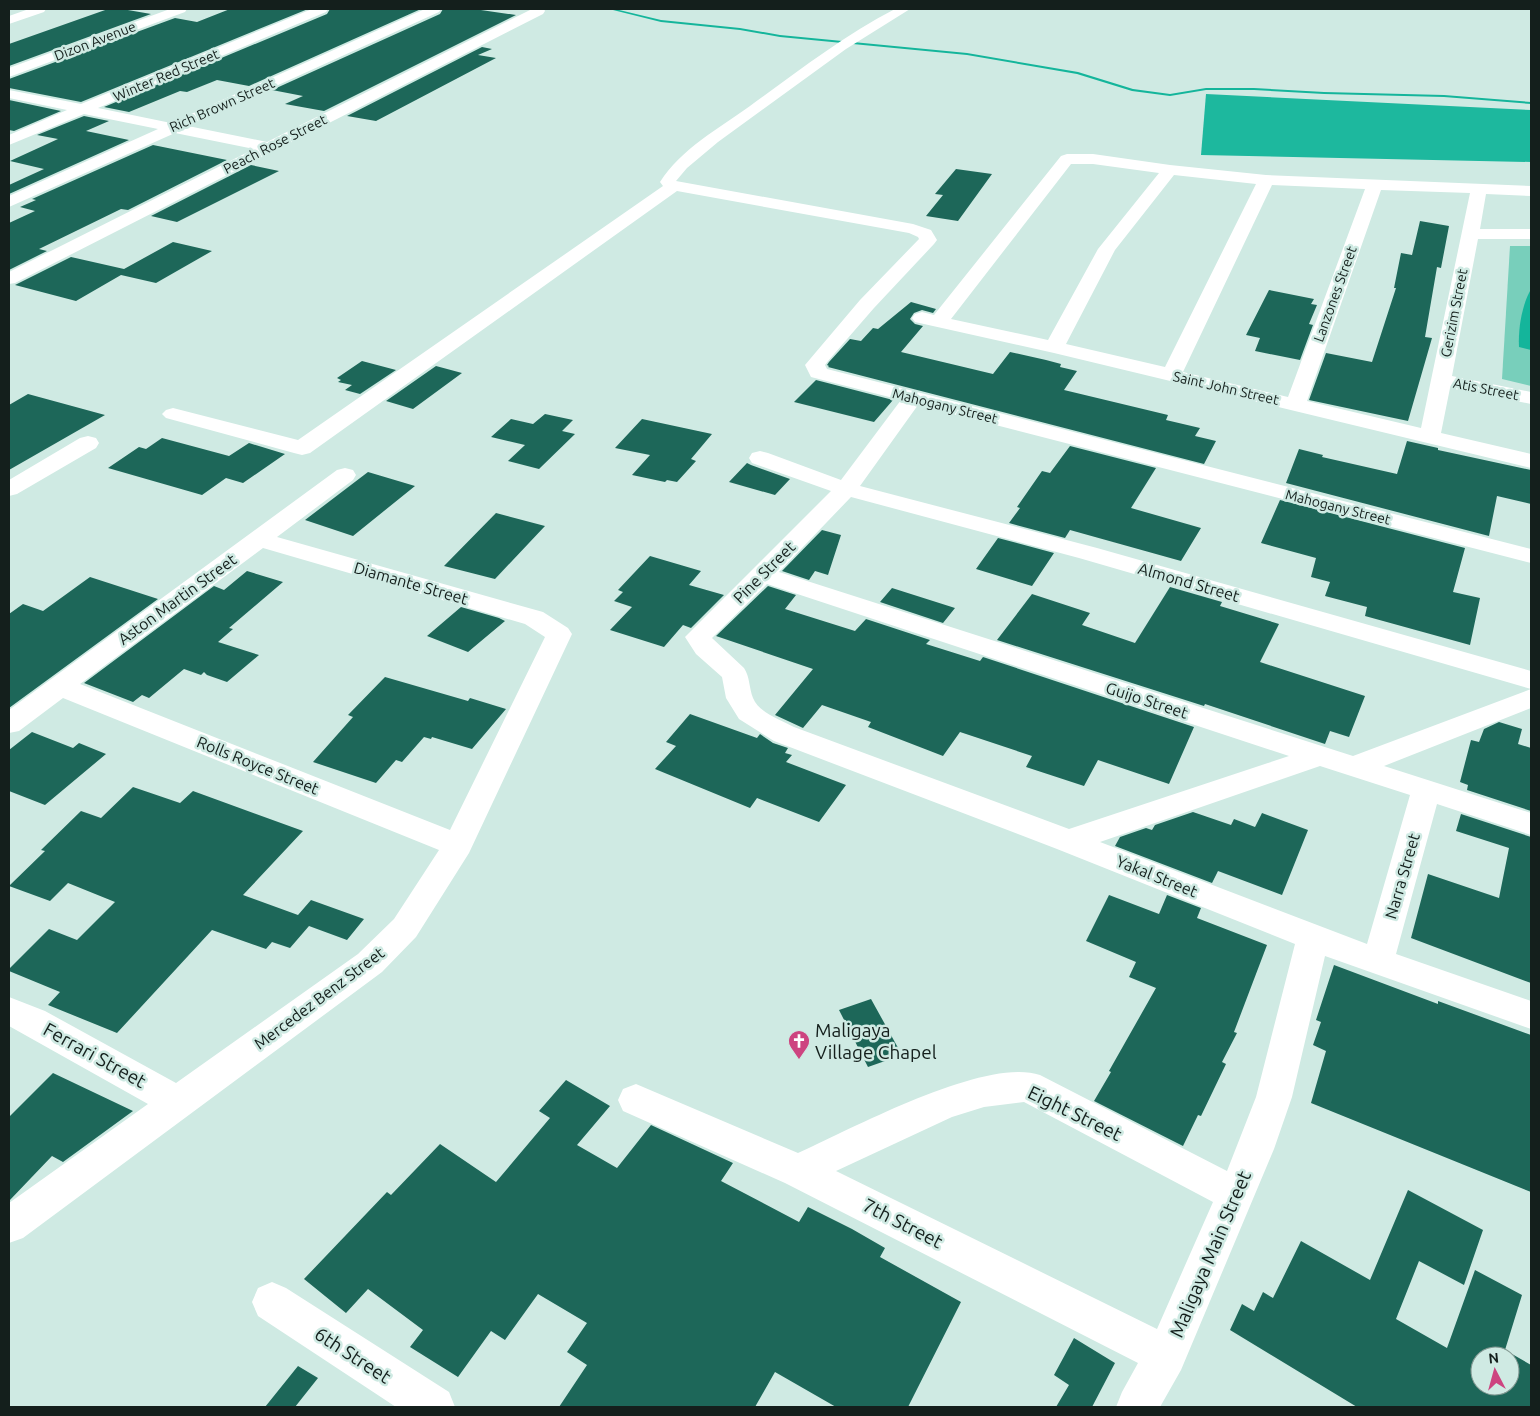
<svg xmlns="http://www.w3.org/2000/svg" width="1540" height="1416" font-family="Ubuntu,sans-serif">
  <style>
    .green { fill: #78cfbb }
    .forest { fill: #1db89e }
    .water { fill: #14b59b }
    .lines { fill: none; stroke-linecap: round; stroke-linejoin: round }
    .stream { fill: #14b59b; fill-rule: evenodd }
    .building { fill: #1d6759; fill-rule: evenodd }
    .street { fill: #fff; fill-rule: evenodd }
    .secondary { fill: #fff; fill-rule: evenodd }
    .labels { text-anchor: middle; stroke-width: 5; stroke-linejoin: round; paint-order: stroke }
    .far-street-label { font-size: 14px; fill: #141f1c; stroke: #cfeae3 }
    .street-label { font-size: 16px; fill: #141f1c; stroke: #cfeae3 }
    .near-poi-label { font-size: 19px; fill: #141f1c; stroke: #cfeae3; text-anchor: start }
    .near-street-label { font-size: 19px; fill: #141f1c; stroke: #cfeae3 }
  </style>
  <rect width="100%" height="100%" fill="#cfeae3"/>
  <!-- green -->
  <path class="green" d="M1510,246h21v140l-29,-7z"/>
  <!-- forest -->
  <path class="forest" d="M1206,94l325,16v52l-330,-7z"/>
  <!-- water -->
  <path class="water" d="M1531,289v61l-12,-3c-1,-19 3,-42 12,-58z"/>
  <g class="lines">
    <!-- stream -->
    <path class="stream" d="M609,9h6l46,11 79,8 40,7 187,18 111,19 55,17 37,5 36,-6h48l70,4 120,3 87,7v2l-87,-7 -120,-3 -70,-4h-48l-36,6 -38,-5 -55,-17 -110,-19 -187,-18 -40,-7 -79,-8z"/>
  </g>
  <!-- building -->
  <path class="building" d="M108,9h14l29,5 -142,52v-22z
    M230,9h78l-227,93 -72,-14v-9l166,-61 22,4z
    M330,9h91l-172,77 -32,-6 -30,12 -7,-1 -51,21 -25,-5 223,-93z
    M443,9h31l42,6 -192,96 -39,-7 18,-8 -31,-6 168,-76z
    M482,47l10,2 -14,6 18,3 -120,63 -29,-5z
    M9,100l52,11 -47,20 -5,-1z
    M84,116l25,5 -23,10 43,9 -120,54v-9l35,-16 -34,-8 48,-22 -21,-4z
    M153,145l74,15 -99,50 -7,-1 -82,40 8,2 -38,19v-47l26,-12 -15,-4 16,-7 -4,-1z
    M251,165l28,6 -102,51 -26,-6z
    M956,169l36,5 -34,47 -32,-5 17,-21 -8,-1z
    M1420,221l29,5 -8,42 -4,-1 -12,70 7,1 -24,83 -99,-21 17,-47 46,9 24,-74h-2l7,-35 11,2z
    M173,242l39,9 -56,32 -35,-8 -45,26 -61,-16 56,-28 53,12z
    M1269,290l45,9 -3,5 6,1 -8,19 4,1 -13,35 -45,-9 5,-13 -14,-3z
    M911,302l25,7 -3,4 -11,-3 -8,3 -4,6 5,5 8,2 -22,26 92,22 17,-22 36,8 15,4 -1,3 17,4 -13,19 104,25 -2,5 34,8 -5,8 21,5 -12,23 -376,-97 1,-1 -2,-1 2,-3 21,-23 11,2 12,-13 5,1z
    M362,361l34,9 -36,24 -15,-4 7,-5 -14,-3 3,-2 -4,-2z
    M436,366l26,7 -49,36 -27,-8z
    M816,380l77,20 -19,22 -80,-20z
    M28,394l77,21 -96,55v-65z
    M545,414l28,6 -11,11 13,3 -36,35 -31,-8 17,-16 -34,-8 20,-18 22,5z
    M642,419l70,15 -21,25 5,2 -19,21 -10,-2 -2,2 -33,-7 18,-20 -35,-7z
    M162,438l67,18 20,-13 36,11 -42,29 -17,-5 -24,17 -94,-27 31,-21 7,2z
    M1407,441l31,7v2l93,20v34l-34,-8 -8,40 -203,-53 13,-34 24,6 -1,2 75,17z
    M1070,446l86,22 -25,40 70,20 -20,33 -111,-31 -5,8 -56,-15 11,-15 -3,-1 25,-36 8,2z
    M747,463l4,2 39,14 -15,16 -46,-13z
    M368,472l47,14 -62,50 -48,-16z
    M1280,500l185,48 -12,44 27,6 -10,47 -105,-29 2,-9 -42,-11 5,-14 -19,-5 5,-19 -55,-15z
    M496,513l49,13 -50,53 -51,-13z
    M822,530l19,5 -13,40 -13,-4 -6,9 -27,-9z
    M998,538l56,15 -22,33 -56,-17z
    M650,556l51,15 -12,14 35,10 -33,33 -8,-3 -19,22 -54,-17 22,-23 -18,-6 9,-9 -5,-2z
    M247,571l36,11 -54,46 4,1 -15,13 41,13 -32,27 -20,-7 -3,-3 -3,3 -17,-6 -35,29 -7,-3 -9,7 -49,-19 130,-97 10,4z
    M90,577l68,22 -149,109v-94l14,-10 20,7z
    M768,586l28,9 -11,14 70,22 11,-12 64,21 -4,4 54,17 3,-4 211,70 -25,57 -71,-24 -14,26 -58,-19 6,-11 -72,-24 -17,24 -75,-29 3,-5 -49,-17 -19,23 -28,-13 38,-46 -97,-33z
    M1170,587l52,15 -2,4 59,18 -19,38 105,34 -16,41 -19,-6 -5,13 -120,-40 -1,2 -207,-66 35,-46 58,19 -8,12 53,18z
    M892,588l63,20 -12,15 -63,-21z
    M461,607l38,11 6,3 -37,31 -41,-16z
    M385,677l83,24 2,-3 36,11 -34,40 -40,-12 -1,2 -7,-2 -22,25 -6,-2 -20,23 -63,-21 40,-45 -5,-2z
    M690,714l67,24 3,-4 13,9 15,5 -3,5 7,2 -6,7 60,23 -27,37 -62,-24 -7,10 -95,-39 21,-23 -10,-4z
    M1499,722l23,7 -4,15 13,4v63l-64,-21 1,-5 -8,-3 11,-42 8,2 5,-13z
    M32,732l41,16 6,-5 27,11 -61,51 -36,-14v-41z
    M133,787l47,16 13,-12 110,40 -60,64 55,20 13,-15 53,19 -17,21 -38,-14 -19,22 -18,-6 -6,7 -54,-19 -95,103 -69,-28 12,-13 -51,-21v-2l40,-40 28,11 38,-38 -47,-19 -18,18 -41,-15 36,-35 -4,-1 40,-39 20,7z
    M1193,812l38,13 3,-6 21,8 7,-14 46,17 -26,65 -64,-24 -6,12 -97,-37 5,-9 26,-9 6,2 3,-5z
    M1461,814l70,23v146l-120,-45 17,-64 71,24 10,-50 -53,-17z
    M1109,895l50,19 8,-19 34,13 -4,10 70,27 -33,87 3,1 -15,29 4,2 -25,52 -3,-1 -15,31 -89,-45 17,-29 -2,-1 47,-83 -27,-11 7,-15 -50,-21z
    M1334,965l104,39v-3l93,34v157l-220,-89 15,-52 -13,-6 8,-23 -5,-2z
    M871,999l31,56 -34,12 -29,-57z
    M53,1073l80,38 -70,51 -11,-6 -43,45v-84z
    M566,1080l44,26 -33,39 40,23 34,-43 82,38 -12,18 78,41 9,-15 44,22 33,19 -5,9 81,45 -53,105h-72l-61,-35 -20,35h-196l28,-42 -20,-13 20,-29 -49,-29 -33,46 -14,-9 -33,46 -48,-30 13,-17 -55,-41 -22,24 -42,-34 83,-87 4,3 49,-51 56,38 54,-64 -11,-7z
    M1408,1190l75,40 -19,55 -45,-24 -23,58 51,29 28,-78 47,25 -17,55 26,15v42h-174l-127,-77 12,-26 12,7 9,-19 10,6 28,-57 69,39zM1480,1356h30v30h-30z
    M1074,1338l41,25 -23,44h-36l13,-22 -15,-10z
    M298,1366l20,12 -23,29h-30z"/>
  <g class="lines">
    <!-- street -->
    <path class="street" d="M29,9h17l-2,3 -35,12v-8z
      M312,9h16l-2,3 -228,96 73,15 254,-114h16l-2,3 -251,114 79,16 265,-133h12l1,2 -2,3 -528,269 -6,1v-12l245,-123 -79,-16 -166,74v-11l149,-67 -74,-15 -75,31v-10l58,-25 -58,-12v-8l72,14z
      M895,9h15l-64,40 -128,93 -31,26 -11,13 237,43 18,6 6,10 -3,4 -60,64 -46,53 -3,4 2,4 704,180v14l-613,-158 -58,81 237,62 434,123v18l-452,-131 -228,-61 -72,75 574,184 178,-67v19l-147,58 147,47v22l-94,-31 -41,150 135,47v28l-206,-73 -33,141 -18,52 -93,221 -21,37h-44l6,-15 16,-29 -353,-180 -162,-72 -5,-11 5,-11 13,-5 162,69c53,-24 188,-97 242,-78l187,96 29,-74 39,-153 -238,-95 -283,-108 -35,-22 -13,-21 -4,-21 -26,-23 -11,-17 146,-146 -79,-28 -3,-5 3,-5 8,-2 8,2 73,27 60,-80 -90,-23 -6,-12 55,-65 59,-61 -1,-2 -9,-4 -232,-42 -367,262 -8,2 -8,-2 -128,-35 -4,-4 4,-4 7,-2 125,32 365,-254 -3,-4c21,-33 58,-53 90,-76 47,-34 93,-70 145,-97zM767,584l522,172 -220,73 -275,-102c-13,-7 -35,-14 -41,-29 -4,-10 -3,-21 -9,-30l-32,-30zM1320,766l90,29 -43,149 -267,-102zM1024,1102l189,100 -56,127 -321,-158 116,-54 32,-10z
      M1067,154h26l77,11 96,10 265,11v10l-45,-2 -6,35h51v10h-53l-26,137 79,16v12l-81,-16 -9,45 90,21v14l-477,-115 -139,-31 -3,-4 3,-4 7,-2 12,3 127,-159zM1071,164h22l66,9 -61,76 -50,91 -97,-21zM1174,175l82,9 -91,183 -99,-23 49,-94zM1272,185l93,4 -77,208 -105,-25zM1381,190l89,3 -49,235 -114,-27z
      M88,436l8,2 3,5 -3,5 -79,46 -8,2v-16l71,-42z
      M345,468l8,2 3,5 -3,5 -76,57 266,75 25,16 4,6 -103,219 -53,84 -34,35 -359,266 -14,5v-40l139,-99 -139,-78v-29l36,14 131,72 182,-129 36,-35 45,-69 -376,-152 -44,33 -10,2v-23l328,-240zM263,548l262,76 20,13 -95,193 -370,-146z
      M272,1282l14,6 163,104 6,15h-59l-138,-91 -6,-14 6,-14z"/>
    <!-- secondary -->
    <path class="secondary" d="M170,9h17l-2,3 -176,65v-9z"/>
  </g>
  <!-- icons -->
  <defs>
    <g id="church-pin" transform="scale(1.125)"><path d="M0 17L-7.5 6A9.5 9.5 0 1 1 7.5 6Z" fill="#cd4480" stroke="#cfeae3"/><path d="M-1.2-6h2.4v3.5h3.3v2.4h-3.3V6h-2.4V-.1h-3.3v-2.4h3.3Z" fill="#fff"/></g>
  </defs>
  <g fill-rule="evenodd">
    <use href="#church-pin" x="799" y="1041"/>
  </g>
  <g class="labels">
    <!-- far-street labels -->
    <g class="far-street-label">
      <text transform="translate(95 41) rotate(-21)" y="5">Dizon Avenue</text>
      <text transform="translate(166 75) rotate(-23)" y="5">Winter Red Street</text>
      <text transform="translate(222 105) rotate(-24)" y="5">Rich Brown Street</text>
      <text transform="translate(275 144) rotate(-27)" y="5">Peach Rose Street</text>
      <text transform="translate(1335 294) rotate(-70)" y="5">Lanzones Street</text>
      <text transform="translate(1454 313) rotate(-79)" y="5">Gerizim Street</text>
      <text transform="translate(1226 388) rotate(13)" y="5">Saint John Street</text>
      <text transform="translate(1486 389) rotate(11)" y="5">Atis Street</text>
      <text transform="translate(945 406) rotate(14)" y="5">Mahogany Street</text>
      <text transform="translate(1338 507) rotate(14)" y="5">Mahogany Street</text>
    </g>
    <!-- street labels -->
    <g class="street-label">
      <text transform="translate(764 572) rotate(-45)" y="6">Pine Street</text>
      <text transform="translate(1189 582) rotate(16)" y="6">Almond Street</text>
      <text transform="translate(411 583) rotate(16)" y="6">Diamante Street</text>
      <text transform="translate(177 599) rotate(-36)" y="6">Aston Martin Street</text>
      <text transform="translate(1147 700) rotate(18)" y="6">Guijo Street</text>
      <text transform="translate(258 765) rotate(22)" y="6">Rolls Royce Street</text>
      <text transform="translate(1157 876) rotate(22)" y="6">Yakal Street</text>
      <text transform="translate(1402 876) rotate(-74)" y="6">Narra Street</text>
      <text transform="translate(319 998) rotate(-37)" y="6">Mercedez Benz Street</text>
    </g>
    <!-- near-poi labels -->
    <g class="near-poi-label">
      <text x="815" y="1037">Maligaya<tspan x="815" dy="22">Village Chapel</tspan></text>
    </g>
    <!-- near-street labels -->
    <g class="near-street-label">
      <text transform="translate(95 1055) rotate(29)" y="7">Ferrari Street</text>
      <text transform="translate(1075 1113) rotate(26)" y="7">Eight Street</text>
      <text transform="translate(903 1223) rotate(27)" y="7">7th Street</text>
      <text transform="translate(1210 1254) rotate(-67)" y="7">Maligaya Main Street</text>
      <text transform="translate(353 1355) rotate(33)" y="7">6th Street</text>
    </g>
  </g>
  <!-- border -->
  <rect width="1540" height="1416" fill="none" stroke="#141f1c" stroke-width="20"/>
  <!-- north arrow -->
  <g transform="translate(1495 1371) rotate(354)"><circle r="24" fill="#cfeae3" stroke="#849993"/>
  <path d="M0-4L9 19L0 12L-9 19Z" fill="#cd4480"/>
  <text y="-8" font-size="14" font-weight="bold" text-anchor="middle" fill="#141f1c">N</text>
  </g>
</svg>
